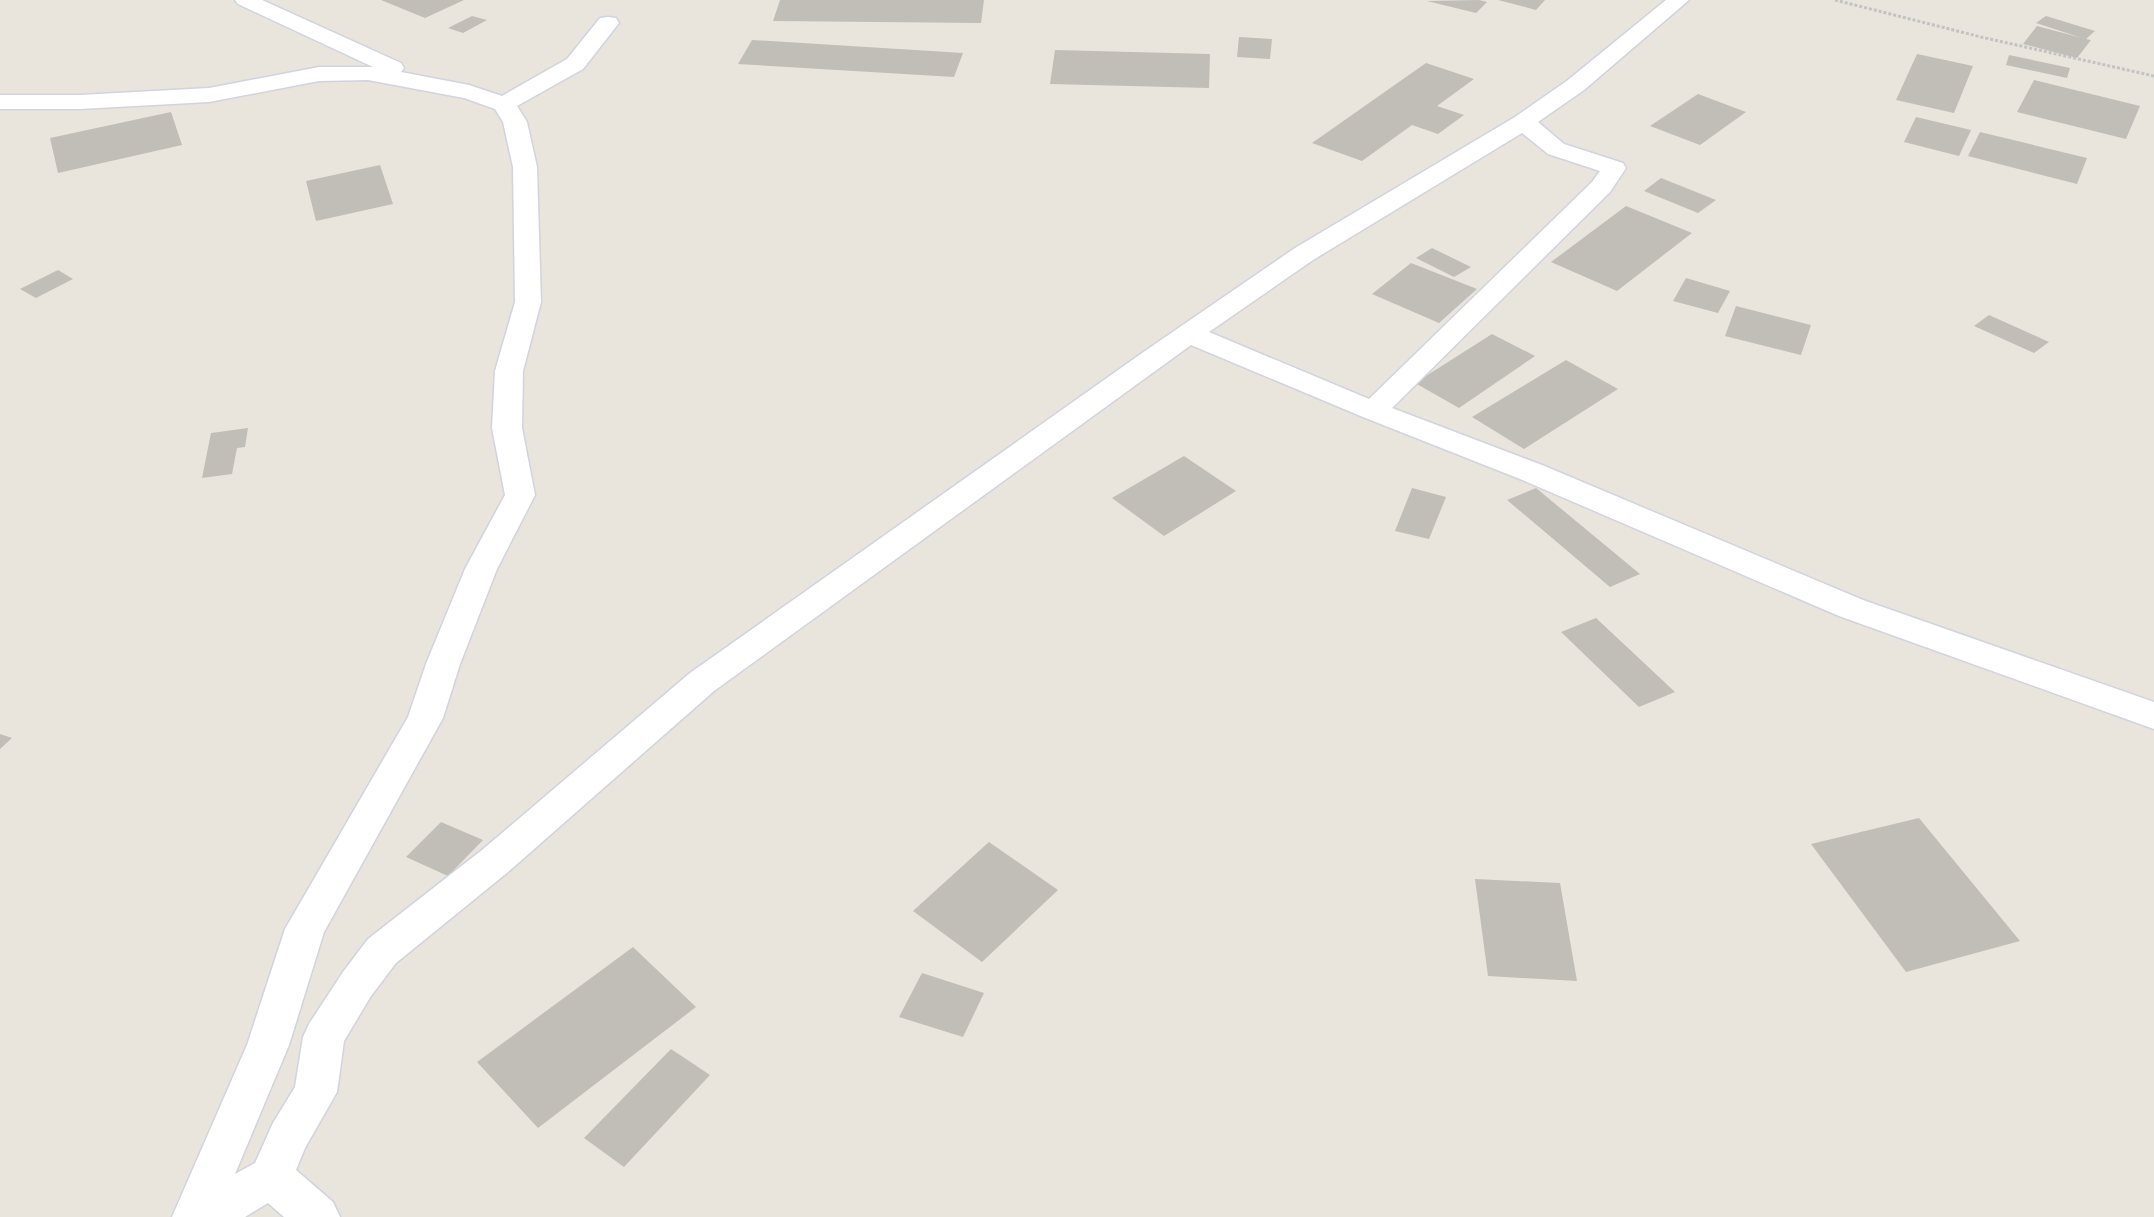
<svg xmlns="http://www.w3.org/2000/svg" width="2154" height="1217" font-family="Lato,sans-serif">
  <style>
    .building { fill: #c1beb8 }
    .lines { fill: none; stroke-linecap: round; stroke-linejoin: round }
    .minor-casing { stroke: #d1d3df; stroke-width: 3 }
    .path { stroke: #c3c3c3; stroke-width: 3; stroke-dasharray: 3 2; stroke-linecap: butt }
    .minor { fill: #fff; fill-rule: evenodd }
  </style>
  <rect width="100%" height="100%" fill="#e9e4dc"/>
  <!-- building -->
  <path class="building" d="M381,0h83l-39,18z
    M780,0h204l-3,23 -208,-2z
    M1479,0l8,2 -11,11 -49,-12z
    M1498,0h47l-9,10z
    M472,16l15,4 -24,13 -15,-5z
    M2046,16l49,15 -9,8 5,1 -14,18 -54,-14 14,-18 45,12 -46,-15z
    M1239,37l33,2 -2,20 -33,-2z
    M752,40l211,13 -9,24 -216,-13z
    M1055,50l155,4 -1,34 -159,-4z
    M1917,54l56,12 -19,47 -58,-13z
    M2009,55l61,13 -3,10 -61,-13z
    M1426,63l48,16 -37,27 27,9 -26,19 -26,-9 -50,36 -50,-18z
    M2034,80l106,26 -14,33 -109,-27z
    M1698,94l48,18 -46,33 -50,-19z
    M171,112l11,33 -124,28 -8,-35z
    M1916,117l55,13 -12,26 -55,-14z
    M1980,132l107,26 -10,26 -109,-28z
    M380,165l13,39 -77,17 -10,-40z
    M1661,178l55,22 -18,13 -54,-22z
    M1626,206l66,27 -75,58 -66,-29z
    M1432,248l39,19 -17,10 -38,-19z
    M1411,263l66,26 -38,34 -67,-29z
    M58,270l15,9 -37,19 -16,-9z
    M1686,278l44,13 -12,22 -45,-12z
    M1736,306l75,19 -10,30 -76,-19z
    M1989,315l60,27 -15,11 -60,-27z
    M1492,334l43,22 -76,52 -44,-25z
    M1566,360l52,29 -94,60 -52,-32z
    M248,428l-3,19 -8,1 -5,26 -30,4 9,-45z
    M1184,456l52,35 -72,45 -52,-38z
    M1412,488l34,9 -17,42 -34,-8z
    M1536,488l104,86 -30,13 -103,-87z
    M1596,618l79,74 -36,15 -78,-75z
    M0,734l12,4 -12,11z
    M1919,818l101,123 -114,31 -95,-128z
    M441,822l42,18 -35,36 -42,-19z
    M989,842l69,48 -76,72 -69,-51z
    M1475,879l85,4 17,98 -89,-5z
    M633,947l63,60 -158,121 -61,-66z
    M922,973l62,20 -21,44 -64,-20z
    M671,1049l39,26 -86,92 -40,-29z"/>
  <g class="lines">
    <!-- minor casing -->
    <g class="minor-casing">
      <path id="minor" d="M235,0h27l139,63 3,5 -3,4 68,13 33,11 65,-37 33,-41 8,-1 8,1 3,5 -36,46 -66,37 10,16 10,45 4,135 -18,69 -1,57 13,67 -38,74 -37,95 -17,54 -119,214 -35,113 -54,129 20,-11 18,-40 22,-36 8,-50 6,-13 34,-52 25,-33 114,-89 208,-177 455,-322 150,-103 220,-131 53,-37 98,-80h23l-105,90 -46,32 26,22 59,19 3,5 -16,24 -218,216 150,57 321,135 291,102v27l-315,-113 -319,-137 -157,-62 -172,-72 -477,346 -206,181 -112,91 -25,33 -27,45 -7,51 -32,56 -9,22 37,32 7,15h-56l-16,-14 -23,14h-73l75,-172 38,-116 123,-212 18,-53 39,-95 40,-74 -13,-67 3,-57 20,-69 -2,-135 -10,-45 -8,-13 -31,-11 -96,-18 -49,1 -110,21 -129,7h-80v-14h80l129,-7 110,-21h54l-135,-63zM1522,133l26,21 52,17 -8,11 -223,217 -160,-67 104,-72z"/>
    </g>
    <!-- path -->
    <path class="path" d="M1835,0l146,37 173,39"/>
    <!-- minor -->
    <use href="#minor" class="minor"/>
  </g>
</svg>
